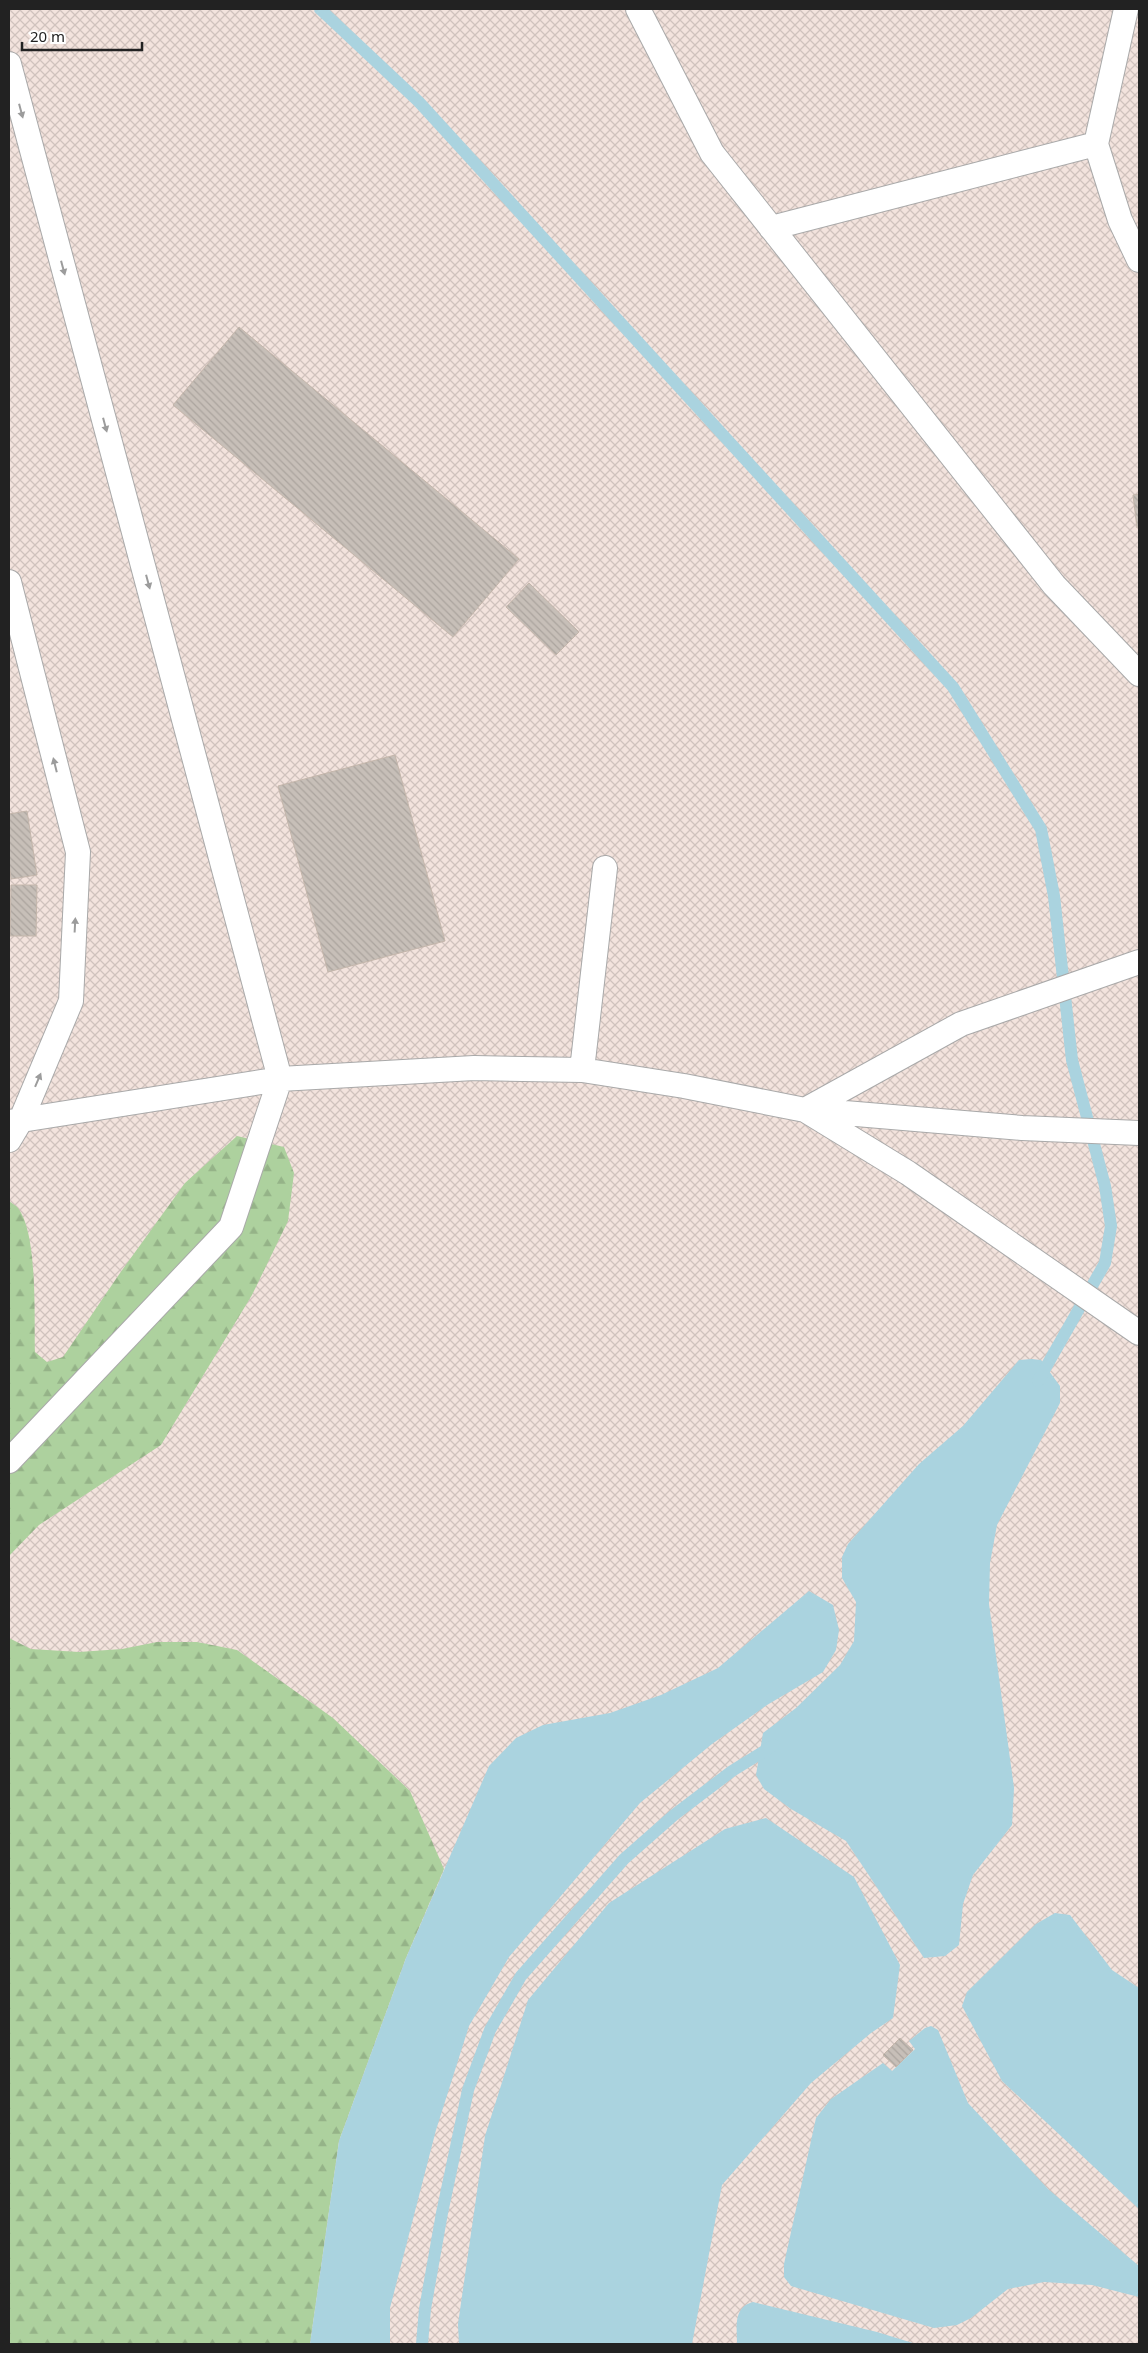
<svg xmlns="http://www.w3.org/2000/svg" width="1148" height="2353" font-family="'Noto Sans',sans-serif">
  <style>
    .military { fill: url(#military-cross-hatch) }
    .forest { fill: url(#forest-firs) }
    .water { fill: #aad3df }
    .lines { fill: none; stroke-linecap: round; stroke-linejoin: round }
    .stream { stroke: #aad3df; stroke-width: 12 }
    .building { fill: url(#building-back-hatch); stroke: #c4b6ab }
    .service-casing { stroke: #a9a9a9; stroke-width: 26 }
    .service { stroke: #fff; stroke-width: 24 }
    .oneway { fill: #9c9c9c }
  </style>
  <defs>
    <pattern id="military-cross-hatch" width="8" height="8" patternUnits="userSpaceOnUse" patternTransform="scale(1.25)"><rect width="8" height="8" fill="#f3e3dd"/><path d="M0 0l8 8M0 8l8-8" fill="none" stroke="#d0c2bd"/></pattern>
    <pattern id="forest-firs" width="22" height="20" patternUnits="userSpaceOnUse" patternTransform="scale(1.25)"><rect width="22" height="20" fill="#add19e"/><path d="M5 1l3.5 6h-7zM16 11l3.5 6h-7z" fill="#95b388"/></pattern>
    <pattern id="building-back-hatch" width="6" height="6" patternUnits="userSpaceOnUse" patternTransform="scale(1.25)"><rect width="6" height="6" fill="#c7bfb8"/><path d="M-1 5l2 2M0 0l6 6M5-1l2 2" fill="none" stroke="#aba49e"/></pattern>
  </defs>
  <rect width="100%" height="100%" fill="#f2efe9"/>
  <!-- military -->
  <path class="military" d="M9,9h1130v2335h-1130z"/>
  <!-- forest -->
  <path class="forest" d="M237,1136l47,11 10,26 -6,48 -36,74 -91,150 -122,80 -30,31v-355c2,2 7,4 9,7 20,26 16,109 17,144l12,10 16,-5 57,-84 65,-90z
    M9,1638l22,11 48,3 43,-3 35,-7h40l40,8 96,68 77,73 34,78 -38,89 -67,183 -29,203h-301z"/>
  <!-- water -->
  <path class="water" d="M1032,1359l9,1 19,26v17l-63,122 -7,38 -1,41 25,184 -2,37 -39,50 -10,29 -4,41 -14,11 -21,2 -78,-117 -55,-32 -27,-20 -8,-14 7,-42 33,-25 44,-43 14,-24 2,-39 -14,-24v-21l6,-13 71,-80 44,-38 56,-66z
    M809,1591l24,14 6,25 -3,20 -13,22 -56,33 -55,39 -72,59 -131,154 -40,69 -33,104 -46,178v36h-80l29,-203 67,-183 83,-192 27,-28 27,-13 67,-12 51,-18 57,-27z
    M766,1818l88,59 46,88 -7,53 -22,15 -60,50 -89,102 -30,159h-233l-1,-20 27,-188 43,-136 81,-97 116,-74z
    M1055,1913l15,2 42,55 27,18v221l-137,-128 -40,-75 5,-14 69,-68z
    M931,2026l7,4 30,73 80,86 91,77v31l-47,-12 -48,-3 -36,7 -37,29 -14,7 -23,3 -143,-42 -7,-9v-13l32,-146 15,-19 52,-36 9,8 23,-22 -6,-8 16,-13z
    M753,2302l124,30 39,12h-179c0,-17 -4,-37 16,-42z"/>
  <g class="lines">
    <!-- stream -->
    <path class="stream" d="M320,9l99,93 534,585 88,142 13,67 18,164 33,126 6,40 -6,37 -67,118
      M422,2344l3,-35 17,-96 26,-123 22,-60 31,-54 103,-117 50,-44 58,-44 42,-26"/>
  </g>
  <!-- building -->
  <path class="building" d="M239,327l280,232 -66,78 -280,-232z
    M1139,494v33l-2,1 -4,-33z
    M529,583l50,49 -23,23 -50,-48z
    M395,755l50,186 -117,31 -50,-186z
    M27,811l10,64 -26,4 -2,-16v-49z
    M11,885h26l-1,51h-26z
    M900,2038l13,12 -17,17 -13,-12z"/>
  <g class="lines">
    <!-- service casing -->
    <g class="service-casing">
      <path id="service" d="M638,9l74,144 342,432 85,89
        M9,64l271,1015 -49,148 -222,234
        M1096,144l30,-135
        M771,228l325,-84 24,76 19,40
        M9,582l69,270 -7,149 -50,119 -12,20
        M582,1070l23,-202
        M805,1110l156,-86 178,-62
        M809,1110l213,18 117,5
        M9,1122l271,-43 194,-11 108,2 102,16 121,24 103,63 231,160"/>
    </g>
    <!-- service -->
    <use href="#service" class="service"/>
  </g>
  <!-- one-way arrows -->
  <defs><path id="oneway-solid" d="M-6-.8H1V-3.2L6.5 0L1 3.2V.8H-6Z" transform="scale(1.25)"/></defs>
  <g class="oneway">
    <use href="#oneway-solid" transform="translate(21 111) rotate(75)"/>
    <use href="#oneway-solid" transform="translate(63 268) rotate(75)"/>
    <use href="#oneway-solid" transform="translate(105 425) rotate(75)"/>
    <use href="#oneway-solid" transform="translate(148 582) rotate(75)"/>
    <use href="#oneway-solid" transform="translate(55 765) rotate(-104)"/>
    <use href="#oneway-solid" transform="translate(75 925) rotate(-87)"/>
    <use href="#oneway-solid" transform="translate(38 1080) rotate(-67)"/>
  </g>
  <!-- border -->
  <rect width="1148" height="2353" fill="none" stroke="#222222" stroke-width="20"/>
  <!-- scale -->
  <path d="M22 42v8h120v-8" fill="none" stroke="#222222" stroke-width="2.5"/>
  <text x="30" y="42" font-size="15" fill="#222222" stroke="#ffffff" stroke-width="4" paint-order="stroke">20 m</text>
</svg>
